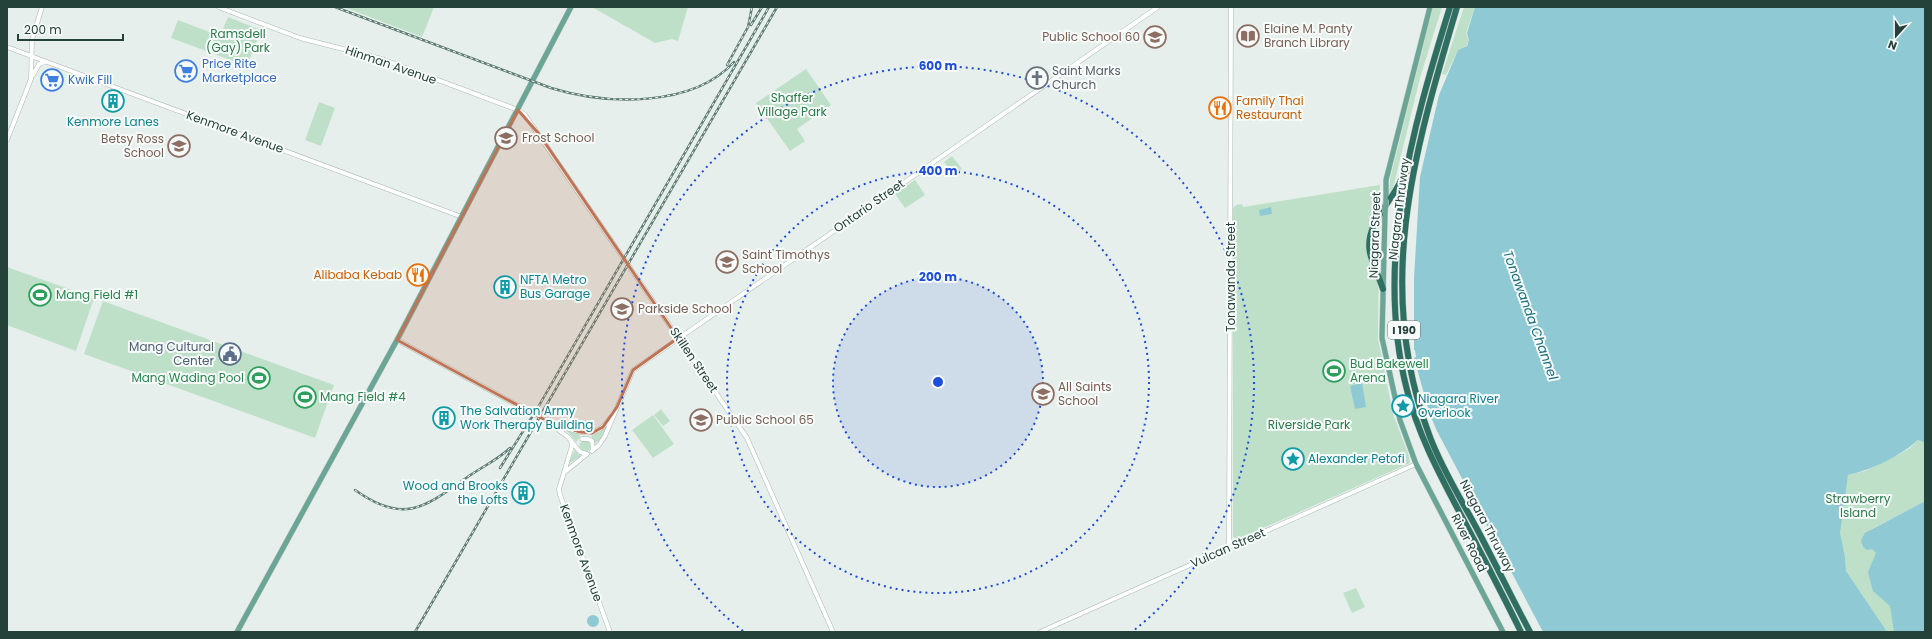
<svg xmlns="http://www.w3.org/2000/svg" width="1932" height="639" font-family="Poppins,sans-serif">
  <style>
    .green { fill: #bfe0c8 }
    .water { fill: #8ec9d4 }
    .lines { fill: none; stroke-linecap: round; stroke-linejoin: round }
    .minor-casing { stroke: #a8b8b2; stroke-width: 5 }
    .major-casing { stroke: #c2cac8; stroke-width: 6 }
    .highway-casing { stroke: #c2cac8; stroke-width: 7 }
    .minor { stroke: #fff; stroke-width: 4 }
    .major { stroke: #6aa596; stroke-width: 5 }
    .highway { stroke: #2f6f62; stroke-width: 6 }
    .rail-casing { stroke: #5f7d75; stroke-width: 2.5 }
    .rail { stroke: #f7fbf9; stroke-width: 1; stroke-dasharray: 3; stroke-linecap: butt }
    .major-bridge-casing { stroke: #c2cac8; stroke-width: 6; stroke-linecap: butt }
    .major-bridge { stroke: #6aa596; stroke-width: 5 }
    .marked { fill: #c07456; fill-opacity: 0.2; stroke: #c07456; stroke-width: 3; stroke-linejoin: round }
    .ring { fill: none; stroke: #1d4ed8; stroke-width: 2; stroke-dasharray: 2 4 }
    .labels { text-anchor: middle; stroke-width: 4; stroke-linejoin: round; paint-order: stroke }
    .shield { fill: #f7fbf9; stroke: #637a73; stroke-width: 1 }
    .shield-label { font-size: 11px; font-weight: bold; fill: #24423a }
    .education-label { font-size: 12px; fill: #785e54; stroke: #f7fbf9; text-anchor: start }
    .park-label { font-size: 12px; fill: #2d7a4b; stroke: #f7fbf9 }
    .shop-label { font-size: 12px; fill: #366cbe; stroke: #f7fbf9; text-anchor: start }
    .street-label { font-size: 12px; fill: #24423a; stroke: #f7fbf9 }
    .worship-label { font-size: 12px; fill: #5b616d; stroke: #f7fbf9; text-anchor: start }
    .food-label { font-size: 12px; fill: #c56008; stroke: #f7fbf9; text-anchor: start }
    .culture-label { font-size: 12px; fill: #0d838f; stroke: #f7fbf9; text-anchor: start }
    .leisure-label { font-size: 12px; fill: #27864d; stroke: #f7fbf9; text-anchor: start }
    .service-label { font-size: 12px; fill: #4e5e75; stroke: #f7fbf9; text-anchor: end }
    .water-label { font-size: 13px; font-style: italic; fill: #1c6f80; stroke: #f7fbf9 }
    .centre { fill: #1d4ed8; stroke: #f7fbf9; stroke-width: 2 }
    .ring-label { font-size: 12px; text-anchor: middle; font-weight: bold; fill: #1d4ed8; stroke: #f7fbf9; stroke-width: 4; stroke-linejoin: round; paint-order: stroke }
  </style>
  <rect width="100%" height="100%" fill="#e6efeb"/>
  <!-- green -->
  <path class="green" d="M344,7h90l-12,30z
    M592,7h96l-10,34 -6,-2 -17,4z
    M1433,7h9l-22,71 -27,110 -4,6 1,-15z
    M1464,7h11l-9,26 3,7 -3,6 -8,4 -12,25 -4,-1z
    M228,17l33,13 -14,36 -76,-28 7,-18 42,16z
    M806,69l25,36 -34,24 8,12 -15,10 -34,-48z
    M319,102l16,6 -14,38 -16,-6z
    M952,156l10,13 -8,6 -10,-13z
    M915,180l10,15 -20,13 -10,-14z
    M1380,185l-2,153 15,76 16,42 1,7 -174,77 -3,-3v-329l3,-3 6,-1 1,3z
    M7,267l87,31 -18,53 -69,-26z
    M103,301l231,84 -19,53 -231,-84z
    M661,409l9,12 -7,5 -9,-11z
    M653,415l21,29 -21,14 -21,-28z
    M608,425l-8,15 -5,3 -4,-7 10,-5z
    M557,426l22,8 1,3 -4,5 -7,-9z
    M1918,440l7,3v58l-55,29 3,19 3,4 25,79h-25l-24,-51 -6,-10 -1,-14 -18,-70 21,-12 17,-4 33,-16 12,-7z
    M579.5 446a5.5 5.5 0 1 1 11 0a5.5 5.5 0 1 1-11 0Z
    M575,450l6,6 -13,8z
    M1356,588l9,19 -13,6 -9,-20z"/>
  <!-- water -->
  <path class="water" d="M1475,7h450v436l-7,-3c-19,17 -45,29 -70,35l-8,58 5,24 1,14 41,61h-344l-106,-201 -7,-16 -16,-57 2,-1 -1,-7h-1v-72l6,-101 19,-82 19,-45 9,-4 2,-6 -2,-7z
    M1271,207l1,7 -12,2 -1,-6z
    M258,369l8,2 -6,16 -7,-3z
    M1362,383l4,24 -11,2 -5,-23z
    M1925,501v131h-31l-4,-26 -17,-15 -5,-19 8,-19 -4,-4 -5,1 -4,-3 -2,-7 4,-7z
    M587 621a6 6 0 1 1 12 0a6 6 0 1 1-12 0Z"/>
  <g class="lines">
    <!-- minor casing -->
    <g class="minor-casing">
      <path id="minor" d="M218,7l82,31 82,21 136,51 7,5 222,323 86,194
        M7,47l455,170
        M33,75l6,-11 6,-2
        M7,140l24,-61 1,-39 10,-33
        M397,340l148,80 23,17 12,15 7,2
        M549,422c23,7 45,22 61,-4
        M582,439h6l4,2 1,9
        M571,441l1,5 -13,43 1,6 50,137
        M592,451l7,-6 6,-9 28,-66 525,-363
        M565,472l22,-18
        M1229,548l2,-541
        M1040,632l376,-168"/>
    </g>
    <!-- major casing -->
    <g class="major-casing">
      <path id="major" d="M1386,200v-20l44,-173
        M1385,213l-3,125 18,82 16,44 87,168
        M237,632l160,-292 174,-333"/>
    </g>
    <!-- highway casing -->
    <g class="highway-casing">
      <path id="highway" d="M1450,7c-38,122 -76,255 -43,383 11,45 34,87 55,127 20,38 40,76 59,115
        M1457,7c-43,145 -84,282 -27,430 12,32 31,62 47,92 18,34 35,69 53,103
        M1383,289c-4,-12 -10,-24 -13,-36 -6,-29 22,-50 32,-75"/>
    </g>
    <!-- minor -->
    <use href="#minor" class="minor"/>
    <!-- major -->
    <use href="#major" class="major"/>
    <!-- highway -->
    <use href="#highway" class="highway"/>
    <!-- rail casing -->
    <g class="rail-casing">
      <path id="rail" d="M335,7l216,81c55,17 141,20 183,-26
        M751,25l11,-18
        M727,65l21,-38 4,-20
        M500,468l37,-59 232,-402
        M355,490c50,36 71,16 114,-14 13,-9 30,-17 41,-28
        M415,632l362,-625"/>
    </g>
    <!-- rail -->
    <use href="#rail" class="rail"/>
    <!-- major-bridge casing -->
    <g class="major-bridge-casing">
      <path id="major-bridge" d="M1385,213l1,-13"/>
    </g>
    <!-- major-bridge -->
    <use href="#major-bridge" class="major-bridge"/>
  </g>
  <!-- marked area -->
  <path class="marked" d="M518,110l21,24 139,204 -45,32 -16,37 -14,20 -11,6 -12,-1 -35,-12 -148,-80z"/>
  <!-- distance rings -->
  <circle cx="938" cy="382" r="105" fill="#1d4ed8" fill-opacity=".12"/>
  <g class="ring">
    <circle cx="938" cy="382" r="105"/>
    <circle cx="938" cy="382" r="211"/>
    <path d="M743 631A316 316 0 1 1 1133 631"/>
  </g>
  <!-- icons -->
  <defs>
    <g id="library-ring" transform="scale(1.15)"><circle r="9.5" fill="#f7fbf9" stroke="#8d6e63" stroke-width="1.5"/><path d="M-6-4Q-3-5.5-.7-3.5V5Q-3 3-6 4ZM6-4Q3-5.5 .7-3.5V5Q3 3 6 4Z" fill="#8d6e63"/></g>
    <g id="school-ring" transform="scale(1.15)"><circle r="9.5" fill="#f7fbf9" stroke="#8d6e63" stroke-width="1.5"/><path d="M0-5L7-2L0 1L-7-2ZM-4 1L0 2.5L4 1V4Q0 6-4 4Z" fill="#8d6e63"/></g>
    <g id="supermarket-ring" transform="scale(1.15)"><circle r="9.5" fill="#f7fbf9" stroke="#3f7fe0" stroke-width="1.5"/><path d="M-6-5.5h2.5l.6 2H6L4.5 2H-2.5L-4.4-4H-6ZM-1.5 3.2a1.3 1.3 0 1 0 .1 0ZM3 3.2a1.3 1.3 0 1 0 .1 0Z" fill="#3f7fe0"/></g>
    <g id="church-ring" transform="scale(1.15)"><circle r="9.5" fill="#f7fbf9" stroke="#6b7280" stroke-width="1.5"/><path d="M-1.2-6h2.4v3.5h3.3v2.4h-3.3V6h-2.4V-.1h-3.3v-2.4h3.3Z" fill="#6b7280"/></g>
    <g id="building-ring" transform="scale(1.15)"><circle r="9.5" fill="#f7fbf9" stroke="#0f9aa8" stroke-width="1.5"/><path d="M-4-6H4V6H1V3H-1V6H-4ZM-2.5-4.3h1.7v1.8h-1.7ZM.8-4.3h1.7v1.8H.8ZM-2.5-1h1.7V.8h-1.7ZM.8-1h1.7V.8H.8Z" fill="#0f9aa8"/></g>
    <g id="restaurant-ring" transform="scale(1.15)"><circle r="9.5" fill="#f7fbf9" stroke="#e8710a" stroke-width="1.5"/><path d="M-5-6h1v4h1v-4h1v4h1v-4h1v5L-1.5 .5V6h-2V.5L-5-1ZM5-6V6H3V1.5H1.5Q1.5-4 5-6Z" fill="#e8710a"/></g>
    <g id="stadium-ring" transform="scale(1.15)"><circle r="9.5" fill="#f7fbf9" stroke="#2e9e5b" stroke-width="1.5"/><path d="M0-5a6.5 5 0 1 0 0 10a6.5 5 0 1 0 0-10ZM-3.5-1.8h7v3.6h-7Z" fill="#2e9e5b"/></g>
    <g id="civic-ring" transform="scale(1.15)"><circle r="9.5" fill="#f7fbf9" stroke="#5c6f8a" stroke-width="1.5"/><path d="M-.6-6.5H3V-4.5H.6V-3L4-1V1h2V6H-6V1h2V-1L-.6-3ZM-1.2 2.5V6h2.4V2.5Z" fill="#5c6f8a"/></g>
    <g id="sight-ring" transform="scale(1.15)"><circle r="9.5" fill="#f7fbf9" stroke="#0f9aa8" stroke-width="1.5"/><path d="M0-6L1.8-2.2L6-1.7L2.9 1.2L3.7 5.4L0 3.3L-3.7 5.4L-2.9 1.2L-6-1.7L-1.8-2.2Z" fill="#0f9aa8"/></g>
  </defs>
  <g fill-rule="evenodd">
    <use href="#library-ring" x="1248" y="36"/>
    <use href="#school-ring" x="1155" y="37"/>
    <use href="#supermarket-ring" x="186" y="71"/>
    <use href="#church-ring" x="1037" y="78"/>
    <use href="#supermarket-ring" x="52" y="80"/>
    <use href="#building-ring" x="113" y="101"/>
    <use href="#restaurant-ring" x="1220" y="108"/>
    <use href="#school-ring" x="506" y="138"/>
    <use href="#school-ring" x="179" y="146"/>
    <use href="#school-ring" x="727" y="262"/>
    <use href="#restaurant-ring" x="418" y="275"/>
    <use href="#building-ring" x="505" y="287"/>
    <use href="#stadium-ring" x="40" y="295"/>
    <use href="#school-ring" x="622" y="309"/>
    <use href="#civic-ring" x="230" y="354"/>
    <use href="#stadium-ring" x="1334" y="371"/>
    <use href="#stadium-ring" x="259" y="378"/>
    <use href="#school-ring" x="1043" y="394"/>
    <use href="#stadium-ring" x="305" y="397"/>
    <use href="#sight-ring" x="1403" y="406"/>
    <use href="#building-ring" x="444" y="418"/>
    <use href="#school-ring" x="701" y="420"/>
    <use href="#sight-ring" x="1293" y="459"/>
    <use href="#building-ring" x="523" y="493"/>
  </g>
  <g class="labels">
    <!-- shield labels -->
    <rect class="shield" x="1388" y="321" width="32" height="18" rx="3"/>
    <g class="shield-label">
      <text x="1404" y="334">I 190</text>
    </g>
    <!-- education labels -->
    <g class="education-label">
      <text x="1264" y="33">Elaine M. Panty<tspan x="1264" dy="14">Branch Library</tspan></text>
      <text x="1140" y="41" text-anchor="end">Public School 60</text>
      <text x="522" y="142">Frost School</text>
      <text x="164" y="143" text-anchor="end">Betsy Ross<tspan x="164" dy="14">School</tspan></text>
      <text x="742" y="259">Saint Timothys<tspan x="742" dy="14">School</tspan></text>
      <text x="638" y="313">Parkside School</text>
      <text x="1058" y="391">All Saints<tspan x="1058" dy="14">School</tspan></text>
      <text x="716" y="424">Public School 65</text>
    </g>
    <!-- park labels -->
    <g class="park-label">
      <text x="238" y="38">Ramsdell<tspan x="238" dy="14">(Gay) Park</tspan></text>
      <text x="792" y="102">Shaffer<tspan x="792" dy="14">Village Park</tspan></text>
      <text x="1309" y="429">Riverside Park</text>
      <text x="1858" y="503">Strawberry<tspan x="1858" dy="14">Island</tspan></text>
    </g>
    <!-- shop labels -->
    <g class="shop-label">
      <text x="202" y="68">Price Rite<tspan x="202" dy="14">Marketplace</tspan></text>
      <text x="68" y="84">Kwik Fill</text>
    </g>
    <!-- street labels -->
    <g class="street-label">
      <text transform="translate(391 65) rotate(19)" y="4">Hinman Avenue</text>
      <text transform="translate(235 132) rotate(20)" y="4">Kenmore Avenue</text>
      <text transform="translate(869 206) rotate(-35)" y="4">Ontario Street</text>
      <text transform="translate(1399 209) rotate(-83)" y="4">Niagara Thruway</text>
      <text transform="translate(1375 235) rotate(-88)" y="4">Niagara Street</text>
      <text transform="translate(1231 277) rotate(-90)" y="4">Tonawanda Street</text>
      <text transform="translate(694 360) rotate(56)" y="4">Skillen Street</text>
      <text transform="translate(1487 526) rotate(62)" y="4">Niagara Thruway</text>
      <text transform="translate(1469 543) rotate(63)" y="4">River Road</text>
      <text transform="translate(1228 548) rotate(-24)" y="4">Vulcan Street</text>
      <text transform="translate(581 553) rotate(70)" y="4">Kenmore Avenue</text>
    </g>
    <!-- worship labels -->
    <g class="worship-label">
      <text x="1052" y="75">Saint Marks<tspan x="1052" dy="14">Church</tspan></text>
    </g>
    <!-- food labels -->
    <g class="food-label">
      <text x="1236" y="105">Family Thai<tspan x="1236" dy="14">Restaurant</tspan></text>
      <text x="402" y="279" text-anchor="end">Alibaba Kebab</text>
    </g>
    <!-- culture labels -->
    <g class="culture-label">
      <text x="113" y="126" text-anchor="middle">Kenmore Lanes</text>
      <text x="520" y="284">NFTA Metro<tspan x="520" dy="14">Bus Garage</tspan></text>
      <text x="1418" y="403">Niagara River<tspan x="1418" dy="14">Overlook</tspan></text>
      <text x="460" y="415">The Salvation Army<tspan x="460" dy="14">Work Therapy Building</tspan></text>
      <text x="1308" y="463">Alexander Petofi</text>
      <text x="508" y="490" text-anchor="end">Wood and Brooks<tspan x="508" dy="14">the Lofts</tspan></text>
    </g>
    <!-- leisure labels -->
    <g class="leisure-label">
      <text x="56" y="299">Mang Field #1</text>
      <text x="1350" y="368">Bud Bakewell<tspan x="1350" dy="14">Arena</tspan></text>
      <text x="244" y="382" text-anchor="end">Mang Wading Pool</text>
      <text x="320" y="401">Mang Field #4</text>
    </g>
    <!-- service labels -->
    <g class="service-label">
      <text x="214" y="351">Mang Cultural<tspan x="214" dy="14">Center</tspan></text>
    </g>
    <!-- water labels -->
    <g class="water-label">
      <text transform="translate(1531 315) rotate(70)" y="5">Tonawanda Channel</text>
    </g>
  </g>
  <circle cx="938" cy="382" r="6" class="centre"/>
  <g class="ring-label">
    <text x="938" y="70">600 m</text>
    <text x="938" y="175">400 m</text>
    <text x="938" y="281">200 m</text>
  </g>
  <!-- border -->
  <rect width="1932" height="639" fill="none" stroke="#24423a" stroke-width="16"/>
  <!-- north arrow -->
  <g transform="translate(1896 36) rotate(201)" stroke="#f7fbf9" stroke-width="3" paint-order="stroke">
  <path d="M0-3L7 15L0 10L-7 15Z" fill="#24423a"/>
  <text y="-6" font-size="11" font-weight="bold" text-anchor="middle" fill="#24423a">N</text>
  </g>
  <!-- scale -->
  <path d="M18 34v6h105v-6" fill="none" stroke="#24423a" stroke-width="2"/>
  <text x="24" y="34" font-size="12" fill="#24423a" stroke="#f7fbf9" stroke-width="3" paint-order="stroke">200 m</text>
</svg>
